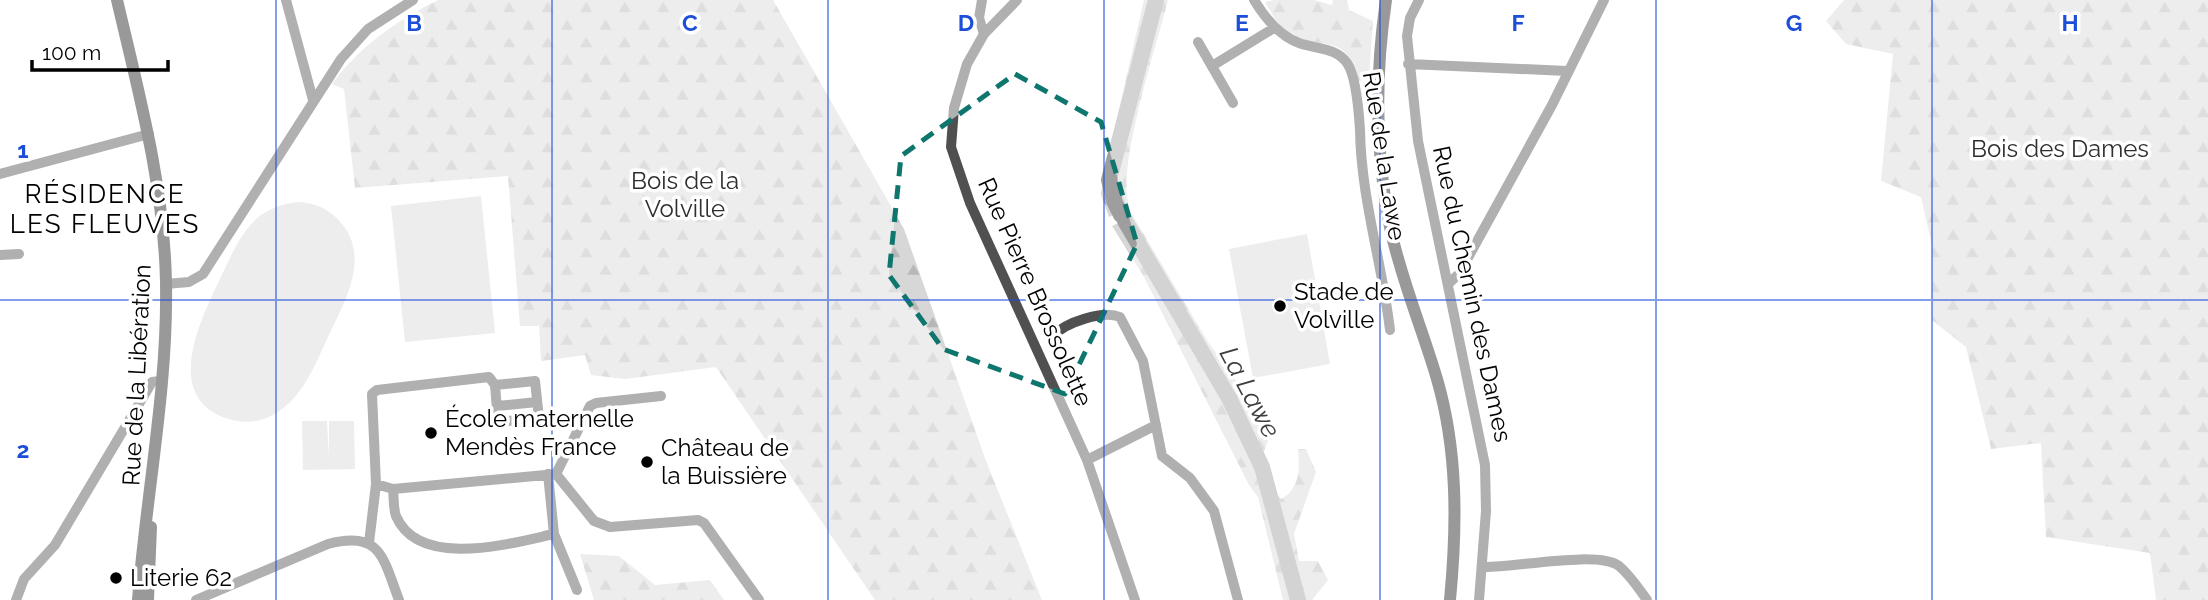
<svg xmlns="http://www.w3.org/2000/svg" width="2208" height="600" font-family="Raleway,sans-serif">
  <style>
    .forest { fill: url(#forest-firs) }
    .garden { fill: #d7d7d7 }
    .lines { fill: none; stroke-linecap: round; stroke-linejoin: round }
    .river { stroke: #9e9e9e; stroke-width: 16 }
    .minor { stroke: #505050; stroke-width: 10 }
    .secondary { stroke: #1d1d1d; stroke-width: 12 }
    .marked { fill: none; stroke: #0f766e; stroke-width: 5; stroke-dasharray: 14 9; stroke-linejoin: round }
    .grid { fill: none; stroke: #1d4ed8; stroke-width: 2; stroke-opacity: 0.55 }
    .poi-dot { fill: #000; stroke: #fff; stroke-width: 2.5 }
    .labels { text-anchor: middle; stroke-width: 7; stroke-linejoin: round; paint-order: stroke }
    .park-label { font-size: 24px; fill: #2e2e2e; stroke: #fff }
    .street-label { font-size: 24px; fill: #000; stroke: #fff }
    .poi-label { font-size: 24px; fill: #000; stroke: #fff; text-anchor: start }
    .neighbourhood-label { font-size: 26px; letter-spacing: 2px; fill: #000; stroke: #fff }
    .water-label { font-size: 26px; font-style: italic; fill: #3f3f3f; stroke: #fff }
    .grid-label { font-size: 23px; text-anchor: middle; font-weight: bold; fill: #1d4ed8; stroke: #fff; stroke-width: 7; stroke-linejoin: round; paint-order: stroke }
  </style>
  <defs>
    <pattern id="forest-firs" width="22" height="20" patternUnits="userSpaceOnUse" patternTransform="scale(1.75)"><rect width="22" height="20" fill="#d7d7d7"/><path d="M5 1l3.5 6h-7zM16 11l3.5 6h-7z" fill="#b7b7b7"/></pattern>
  </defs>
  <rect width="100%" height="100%" fill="#fff"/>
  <!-- forest -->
  <path class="forest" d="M438,0h335l131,229 82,232 56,139h-167l-159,-233 -91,12 -34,-4 -6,-20 -44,6 -2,-35h-19l-12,-150 -153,12 -11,-99 -12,-5c27,-37 64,-63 106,-84z
    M1144,0h24c-10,41 -54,174 -38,207l-21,10 -8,-23 2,-15z
    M1274,0h40l18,5 1,-5h14l2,10 24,11 -4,56 -12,5c-3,-8 -4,-19 -9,-26 -10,-16 -34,-11 -50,-17 -17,-7 -24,-22 -33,-37z
    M1844,0h364v600h-52l-6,-47 -104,-16 -5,-94 -50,6 -25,-102 -34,-27v-74l-11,-49 -40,-16 12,-127 -47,-10 -20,-23z
    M1133,216l75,126 64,88 -10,27 10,32 9,10c19,-10 19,-31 17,-50h8l10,23 -22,62 5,27h19l10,19 -16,20h-29l-25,-103 -9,-12 -105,-208 -32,-51z
    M580,554l39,2 36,29 55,-5 14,20h-130z"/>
  <!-- garden -->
  <path class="garden" d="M481,196l14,137 -90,9 -14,-136z
    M297,202c19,1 33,7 45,22 29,35 1,81 -15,115 -12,26 -24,57 -49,73 -14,9 -30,12 -46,8 -71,-19 -33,-97 -13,-139 10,-21 19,-43 35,-60 11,-11 27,-17 43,-19z
    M1307,234l23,130 -77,14 -24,-129z
    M302,421h25l2,37v-37h25l1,48 -52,1z"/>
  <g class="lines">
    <!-- river -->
    <path class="river" d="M1121,215l-6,-12 -6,-23 47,-180
      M1125,221l104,177 33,69 36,133"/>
    <!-- minor -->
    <path class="minor" d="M286,0l27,100
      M982,0l-3,18 5,16
      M1017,0l-33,34 -17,30 -13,44 -3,39 19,56 117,257 48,140
      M1254,0c11,18 25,36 45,43 16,6 37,4 48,20 9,13 12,51 13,67 1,68 22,132 30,200
      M1419,0l-9,18 -3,18 11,105 67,324 1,46 -7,89
      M1198,42l35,61
      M1408,64l159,7
      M1212,66l62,-38
      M0,174l149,-40
      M0,255l19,-1
      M1449,283l10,-9 93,-169 52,-105
      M166,284l23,-2 14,-8 138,-215 27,-30 45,-29
      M1053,336c13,-14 50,-26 67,-19l23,44 19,95 28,22 24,33 24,89
      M497,406l40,-4
      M1087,460l69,-35
      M548,474l6,60 23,56
      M556,474l34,-68 6,-3 65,-7
      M376,484l-4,-90 5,-4 112,-13 6,8 3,37 41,-4 -4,-37 -40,4
      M393,489c1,8 0,19 3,27 23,54 116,27 158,18
      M369,543l7,-59 17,5 163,-15 38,47 16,6 88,-7 6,3 55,77
      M1483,567c30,1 115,-17 136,-1 11,9 20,23 28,34
      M16,600l8,-21 31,-34 97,-163 8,-1
      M196,600l132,-56c53,-14 55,14 71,56"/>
    <!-- secondary -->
    <path class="secondary" d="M117,0c22,94 47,185 49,282 2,107 -20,213 -28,318
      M1386,0c-11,76 -11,152 4,227 11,52 32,101 47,152 21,72 20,147 13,221
      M148,600l3,-73"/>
  </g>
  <!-- marked area -->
  <path d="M0 0H2208V600H0ZM1015,74l86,48 36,122 -72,150 -122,-45 -54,-74 12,-119z" fill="#fff" fill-opacity=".55" fill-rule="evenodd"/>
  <path class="marked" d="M1015,74l86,48 36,122 -72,150 -122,-45 -54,-74 12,-119z"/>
  <!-- grid -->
  <path class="grid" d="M276,0v600M552,0v600M828,0v600M1104,0v600M1380,0v600M1656,0v600M1932,0v600M0,300h2208"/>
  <!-- markers -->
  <g class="poi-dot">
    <circle cx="1280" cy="306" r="7"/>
    <circle cx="431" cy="433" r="7"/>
    <circle cx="647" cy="462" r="7"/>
    <circle cx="116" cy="578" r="7"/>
  </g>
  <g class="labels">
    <!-- park labels -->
    <g class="park-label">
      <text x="2060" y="157">Bois des Dames</text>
      <text x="685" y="189">Bois de la<tspan x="685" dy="28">Volville</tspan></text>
    </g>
    <!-- street labels -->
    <g class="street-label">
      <text transform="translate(1384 156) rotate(81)" y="8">Rue de la Lawe</text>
      <text transform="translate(1035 292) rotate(66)" y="8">Rue Pierre Brossolette</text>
      <text transform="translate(1472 294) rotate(78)" y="8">Rue du Chemin des Dames</text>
      <text transform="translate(137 375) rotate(-87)" y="8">Rue de la Libération</text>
    </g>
    <!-- poi labels -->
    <g class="poi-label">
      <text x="1294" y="300">Stade de<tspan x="1294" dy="28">Volville</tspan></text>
      <text x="445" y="427">École maternelle<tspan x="445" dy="28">Mendès France</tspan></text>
      <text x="661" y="456">Château de<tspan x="661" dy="28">la Buissière</tspan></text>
      <text x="130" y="586">Literie 62</text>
    </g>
    <!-- neighbourhood labels -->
    <g class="neighbourhood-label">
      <text x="105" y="203">RÉSIDENCE<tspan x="105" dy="30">LES FLEUVES</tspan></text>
    </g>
    <!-- water labels -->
    <g class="water-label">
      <text transform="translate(1250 392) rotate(62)" y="9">La Lawe</text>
    </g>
  </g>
  <g class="grid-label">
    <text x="414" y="31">B</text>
    <text x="690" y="31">C</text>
    <text x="966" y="31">D</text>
    <text x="1242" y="31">E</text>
    <text x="1518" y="31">F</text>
    <text x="1794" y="31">G</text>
    <text x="2070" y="31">H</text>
    <text x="23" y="158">1</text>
    <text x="23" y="458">2</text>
  </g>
  <!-- scale -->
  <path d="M32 60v10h136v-10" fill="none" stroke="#000000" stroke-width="3.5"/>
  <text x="42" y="60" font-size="21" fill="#000000" stroke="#ffffff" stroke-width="5" paint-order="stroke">100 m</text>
</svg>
